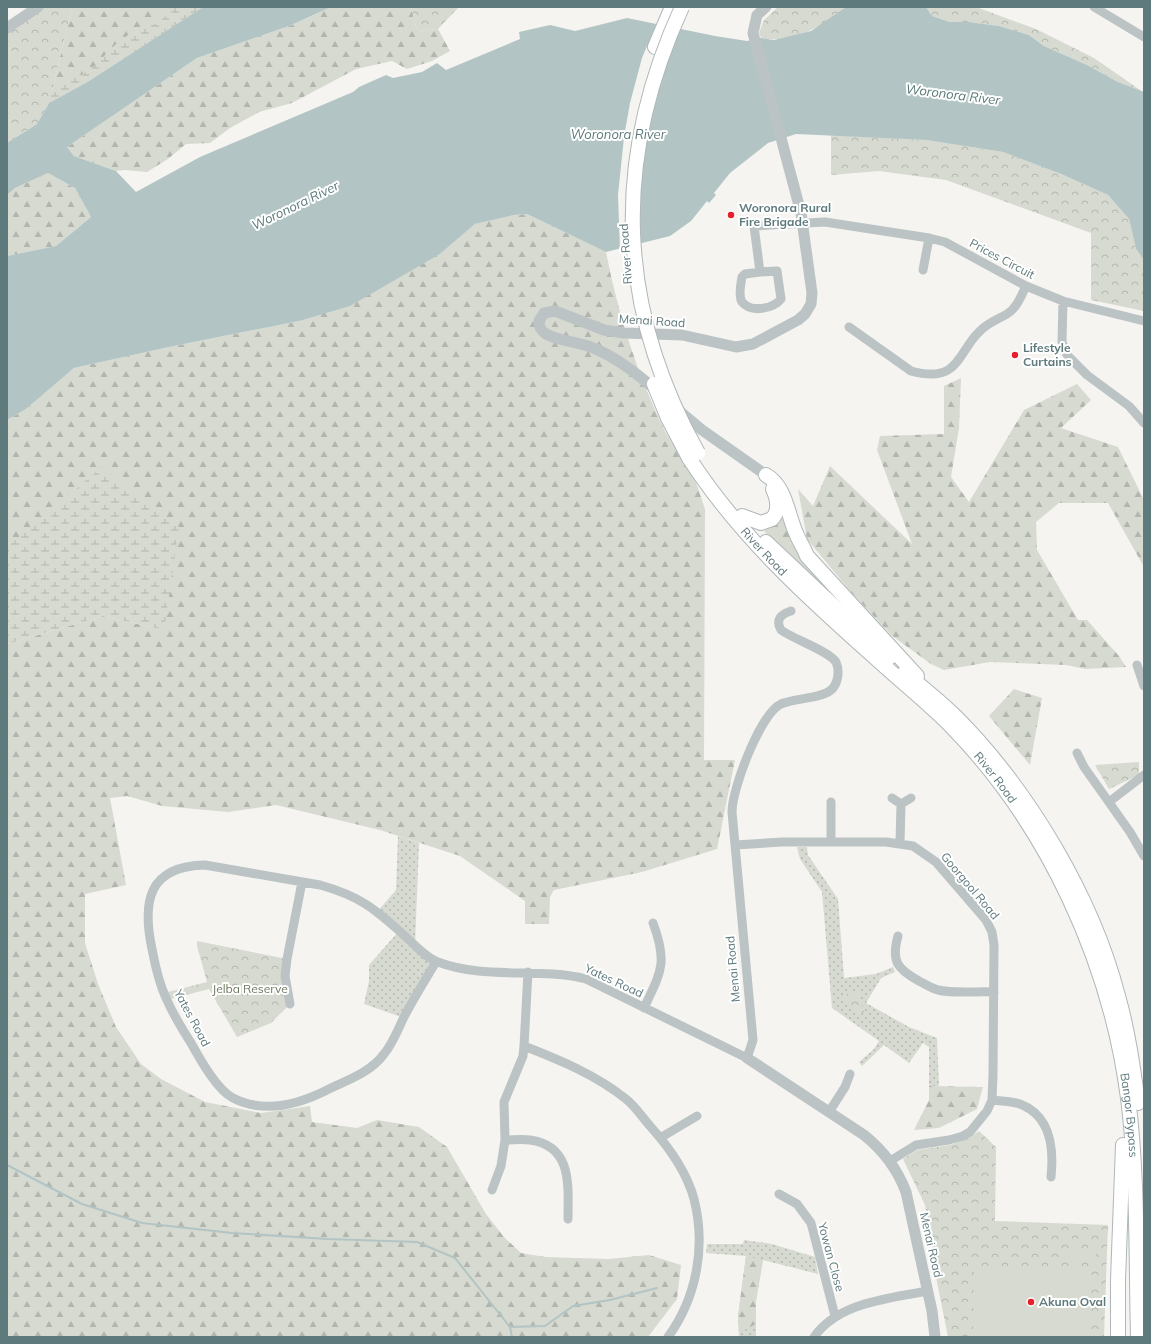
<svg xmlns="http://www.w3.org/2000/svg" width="1151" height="1344" font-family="Mulish,sans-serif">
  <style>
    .grass { fill: url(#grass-dots) }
    .forest { fill: url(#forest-firs) }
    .wetland { fill: url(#wetland-marsh) }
    .park { fill: url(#park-crowns) }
    .pitch { fill: #d7dad0 }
    .water { fill: #b2c5c4 }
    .pier { fill: #f5f4f1 }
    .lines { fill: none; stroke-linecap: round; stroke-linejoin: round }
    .stream { stroke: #b2c5c4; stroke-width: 2 }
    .primary-casing { stroke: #afb7b8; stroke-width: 16 }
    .minor { stroke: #bbc3c4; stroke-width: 9 }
    .tertiary { stroke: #bbc3c4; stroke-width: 11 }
    .primary { stroke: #fff; stroke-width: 14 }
    .primary-bridge-casing { stroke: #afb7b8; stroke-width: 16; stroke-linecap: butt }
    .primary-bridge { stroke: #fff; stroke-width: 14 }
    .poi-dot { fill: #e81e2c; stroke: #fff; stroke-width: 1.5 }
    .labels { text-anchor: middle; stroke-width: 4; stroke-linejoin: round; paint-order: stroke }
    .poi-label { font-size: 12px; font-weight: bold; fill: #5f7a7d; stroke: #fff; text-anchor: start }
    .street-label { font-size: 12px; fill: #5f7a7d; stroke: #fff }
    .park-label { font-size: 12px; fill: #6e7a62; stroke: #fff }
    .water-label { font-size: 13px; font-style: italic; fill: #5a7978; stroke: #fff }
  </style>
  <defs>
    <pattern id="grass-dots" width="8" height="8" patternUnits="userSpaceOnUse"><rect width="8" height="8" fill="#d7dad0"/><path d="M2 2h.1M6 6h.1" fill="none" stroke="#b2b6ae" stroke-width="1.8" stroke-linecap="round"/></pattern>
    <pattern id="forest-firs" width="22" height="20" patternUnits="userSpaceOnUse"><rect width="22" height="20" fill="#d7dad0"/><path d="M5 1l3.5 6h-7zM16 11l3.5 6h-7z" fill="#b2b6ae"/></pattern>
    <pattern id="wetland-marsh" width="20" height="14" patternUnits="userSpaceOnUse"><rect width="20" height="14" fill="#d7dad0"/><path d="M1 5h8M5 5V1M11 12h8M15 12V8" fill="none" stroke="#b2b6ae"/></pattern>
    <pattern id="park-crowns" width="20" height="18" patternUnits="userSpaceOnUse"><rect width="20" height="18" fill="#d7dad0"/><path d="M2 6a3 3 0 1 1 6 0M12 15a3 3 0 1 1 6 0" fill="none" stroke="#b2b6ae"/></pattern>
  </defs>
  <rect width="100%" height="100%" fill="#f5f4f1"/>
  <!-- grass -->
  <path class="grass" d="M398,836l21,7 -4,102 21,17 -32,56 -40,-14 5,-23v-16l30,-34 -22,-19 19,-22z
    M797,847h10l1,8 30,44 6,79 32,-4 17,-7 2,5 -14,6 -15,25 43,24 28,11 2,48h-10v-39l-6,-4 -14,20 -25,-18 -22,21 -3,-4 15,-13 5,-8 -47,-33 -10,-116 -22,-33z
    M744,1240l28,4 43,13 3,17 -55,-14 -7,41v36h-17l-1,-21 8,-60 -40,-3 1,-9h36z"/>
  <!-- forest -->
  <path class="forest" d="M72,7h131l-154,96z
    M331,7h80l6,24 21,-2 12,22 -18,10 -25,8 -15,-8 -36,8 -64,34 -33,9 -29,16 -20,15 -24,1 -18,15 -21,13 -23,-2 -8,1 -42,-15 -7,-9 130,-89 92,-32z
    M48,173l27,15 16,29 -35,29 -49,10v-61l8,-7z
    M527,214l79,38c12,62 31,122 59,179 8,15 20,28 27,44 6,10 9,23 13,34l-1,251h31l-18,89 -75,23 -88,18 -4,7 -1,27h-24v-23l-65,-45 -80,-26 -104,-25 -48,7 -66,-6 -35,-10 -17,2 16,87 -41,9v49l13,41 18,43 25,37 20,15 44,23 56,11 49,-7 2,16 45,6 20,-8 42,7 28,20 39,67 18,23 17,16 24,4 64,2 40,-4 32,10 -4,34 -29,38h-641v-693l96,-28 61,14 -157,-83v-127l19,-11 48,-41 95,-21 130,-26 141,-67 35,-30 39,-9z
    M961,378l-2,50 -8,49 18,25 55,-92 53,-26 14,16 -30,28 57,19 26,53v67l-36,-64h-49l-23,19 1,28 41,70h9l32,36 7,11 -41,2 -19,-4 -76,-3 -46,8 -13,-6 -40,-29 -41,-44 -43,-52 -9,-50 15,17 17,-40 82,78 -35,-94 3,-14 64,-2v-48z
    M782,510l59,93 -64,-57 -13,-15 11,-6z
    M1014,689l28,9 -12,67 -41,-49z
    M929,1086l54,1 -6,22 -38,19 -25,2 15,-30z
    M746,1256l17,4 -7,41v23l-17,9 -1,-17z"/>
  <!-- wetland -->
  <path class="wetland" d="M172,7h31l-114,74 -40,22 -42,40 37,-48 47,-26 24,-24 22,-17 18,-4 9,-6z
    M102,467l77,60 -15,103 -61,-14 -96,28v-97z"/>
  <!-- park -->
  <path class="park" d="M38,7h34l-23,96 -12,21 -30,19v-115z
    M411,7h48l-21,22 -21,2z
    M778,7h68c-22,19 -55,37 -85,31l-2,-5 5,-13z
    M926,7h50l60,22 58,29 49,34 -25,-10 -31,-17 -43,-19 -15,-11 -30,-9 -30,-4h-19l-18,-6z
    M831,135l95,5 77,12 58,22 47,21 21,24 7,30 8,11v51l-53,-11v-67l-145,-53 -67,-9 -48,4z
    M1139,762v13l-30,14 -14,-24z
    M197,941l90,18 3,45 -19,19 -34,14 -28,-48 -42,11 -3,-7 43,-11 -10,-36z
    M859,991l5,21 -6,5 -15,-17 1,-3 6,-5z
    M979,1131l17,16 -1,74 113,4 -4,112h-156l-16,-80 1,-15 -8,-37 -22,-46 14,-9 33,-5 19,-7z"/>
  <!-- pitch -->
  <path class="pitch" d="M1067,1253h29v8h-29z
    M974,1266h116l-1,71h-116z"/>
  <!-- water -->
  <path class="water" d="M203,7h128l-42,19 -92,32 -130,89 7,9 42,15 20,21 64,-35 153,-65 6,-5 27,-12 7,3 29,-6 15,-9 9,7 74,-31 -1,-7 31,-7 25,6 52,-13 88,18 32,5 14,-3 13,2 37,-9 35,-24h80l6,9 18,6h19l30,4 30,9 15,11 43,19 31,17 26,10v168l-8,-11 -7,-30 -21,-24 -47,-21 -58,-22 -77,-12 -130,-6 -28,9 -38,30 -16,20 2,2 -7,8 -2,-2 -16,20 -21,15 -64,16 -79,-38 -13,1 -39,9 -35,30 -90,52 -51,15 -130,26 -95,21 -48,41 -19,11v-164l49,-10 35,-29 -16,-29 -27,-15 -33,15 -8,7v-52l30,-19 12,-21 40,-22z"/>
  <!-- pier -->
  <path class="pier" d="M657,22l20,5 -27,83 -9,68 -1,66 -20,6 -2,-55 6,-58 6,-34 12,-45z"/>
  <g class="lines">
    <!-- stream -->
    <path class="stream" d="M7,1165l75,39 60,19 90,10 96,6 89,3 38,16 55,69 2,10
      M510,1327l35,-1 28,-20 37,-6 47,-12"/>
    <!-- primary casing -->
    <g class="primary-casing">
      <g id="primary">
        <path d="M655,47l17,-40"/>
        <path id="s1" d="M689,458c51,79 121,142 191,204 23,21 48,41 70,63 97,99 160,236 178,373 10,79 8,160 10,239"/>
        <path d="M766,475c20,12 21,38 30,58 3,8 8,15 11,23l110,120"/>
        <path d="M742,516l19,7 11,-4c8,-8 5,-21 1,-30"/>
        <path d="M766,542l123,116"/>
        <path d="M905,672c16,15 34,28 50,44 73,73 137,180 163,280 10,35 15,71 20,107"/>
        <path d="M1118,1337v-57l5,-135"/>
      </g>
    </g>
    <!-- minor -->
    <path class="minor" d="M1094,7l50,30
      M923,270l6,-32
      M760,272l-15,2 -3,3c-1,6 -4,19 0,25 9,11 31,7 39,-3l-4,-28 -17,1 -6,-46 71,-4 104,16 16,4 81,44 37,15 81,20
      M1063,301l-1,41 5,13 20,20 42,31 15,17
      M849,327l62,44c11,3 27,5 37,-1 13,-8 19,-27 31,-38 8,-9 18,-12 28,-18 10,-6 14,-18 19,-28
      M1137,665l7,21
      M1077,753l7,14 46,65 14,24
      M892,798l9,6 10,-6
      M1109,802l35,-27
      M831,842v-40
      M900,843l1,-39
      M735,845l47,-3h104l27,4 23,16 50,58 6,12 2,13 -1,130 -1,25 -5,11 -17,21 -7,4 -14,4 -33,5 -26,16
      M898,936c-7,25 -1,33 21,45 6,3 12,7 19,9 17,4 39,1 56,2
      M436,962c-11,18 -22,36 -32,55 -6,12 -11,26 -20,37 -13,18 -36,26 -55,35 -29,15 -65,25 -96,9 -16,-8 -33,-39 -42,-55 -9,-14 -18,-29 -25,-45 -7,-15 -11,-33 -14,-49 -10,-47 -4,-83 53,-84l115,20c40,11 55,24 85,51 10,9 21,22 33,26 47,18 100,5 148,17l161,79 6,-18 -21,-228c0,-23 28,-98 49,-108 14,-6 39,-5 50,-14 7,-6 9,-19 5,-28 -7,-11 -43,-23 -55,-32 -6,-10 0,-16 10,-19
      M290,1004l-5,-28 2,-17 15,-77
      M644,1008c17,-36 24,-45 9,-85
      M524,1046c36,14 72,29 102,53 9,7 17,19 24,27 18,20 37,47 44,73 12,47 3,98 -26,138
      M992,1100c9,1 19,1 28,4 31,12 34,44 31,73
      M829,1112l16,-25 5,-13
      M660,1138l37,-22
      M505,1140c8,0 17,-1 25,0 43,6 38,46 38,79
      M492,1190l9,-24 4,-26 -1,-38 19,-46 1,-10 4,-74
      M779,1194l18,10 14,19 24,93
      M814,1337c25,-35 74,-38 113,-46"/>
    <!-- tertiary -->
    <path class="tertiary" d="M7,28l31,-21
      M658,392c-20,-18 -44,-37 -70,-46 -14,-5 -30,-5 -42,-12 -5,-3 -7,-7 -7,-13l5,-8 11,-2 49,19 20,3 58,2 54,12 17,-3 45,-24 7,-6 6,-10 1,-11 -11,-80 -48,-180 4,-18 9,-8
      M678,410l24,20 64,45
      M747,1058l117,77c20,16 33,33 42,57l26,119 3,26"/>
    <!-- primary -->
    <use href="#primary" class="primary"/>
    <!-- primary-bridge casing -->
    <g class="primary-bridge-casing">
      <path id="primary-bridge" d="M682,7c-70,153 -66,299 16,446
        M654,384l14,34 21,40"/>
    </g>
    <!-- primary-bridge -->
    <use href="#primary-bridge" class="primary-bridge"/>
  </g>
  <!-- markers -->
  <g class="poi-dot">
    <circle cx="731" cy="215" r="4"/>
    <circle cx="1015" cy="355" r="4"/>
    <circle cx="1031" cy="1302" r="4"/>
  </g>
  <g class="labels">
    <!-- poi labels -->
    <g class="poi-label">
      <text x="739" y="212">Woronora Rural<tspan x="739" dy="14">Fire Brigade</tspan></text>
      <text x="1023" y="352">Lifestyle<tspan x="1023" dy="14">Curtains</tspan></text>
      <text x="1039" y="1306">Akuna Oval</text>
    </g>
    <!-- street labels -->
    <g class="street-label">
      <text transform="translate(626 254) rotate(-94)" y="4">River Road</text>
      <text transform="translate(1002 259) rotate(28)" y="4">Prices Circuit</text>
      <text transform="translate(652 321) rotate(4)" y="4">Menai Road</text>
      <text dy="4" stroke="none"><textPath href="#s1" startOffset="120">River Road</textPath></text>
      <text dy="4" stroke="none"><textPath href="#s1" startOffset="444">River Road</textPath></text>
      <text transform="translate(970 886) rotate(50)" y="4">Goorgool Road</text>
      <text transform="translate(733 969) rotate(-95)" y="4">Menai Road</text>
      <text transform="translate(614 981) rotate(25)" y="4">Yates Road</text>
      <text transform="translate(192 1018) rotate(62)" y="4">Yates Road</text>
      <text dy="4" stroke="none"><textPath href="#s1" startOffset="812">Bangor Bypass</textPath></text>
      <text transform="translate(931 1245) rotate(77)" y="4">Menai Road</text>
      <text transform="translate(831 1257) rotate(75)" y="4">Yowan Close</text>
    </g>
    <!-- park labels -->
    <g class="park-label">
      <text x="250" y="993">Jelba Reserve</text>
    </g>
    <!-- water labels -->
    <g class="water-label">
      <text transform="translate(953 94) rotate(7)" y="5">Woronora River</text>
      <text x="618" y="139">Woronora River</text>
      <text transform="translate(295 205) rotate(-26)" y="5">Woronora River</text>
    </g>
  </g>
  <!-- border -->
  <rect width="1151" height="1344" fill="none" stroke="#5f7a7d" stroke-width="16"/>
</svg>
